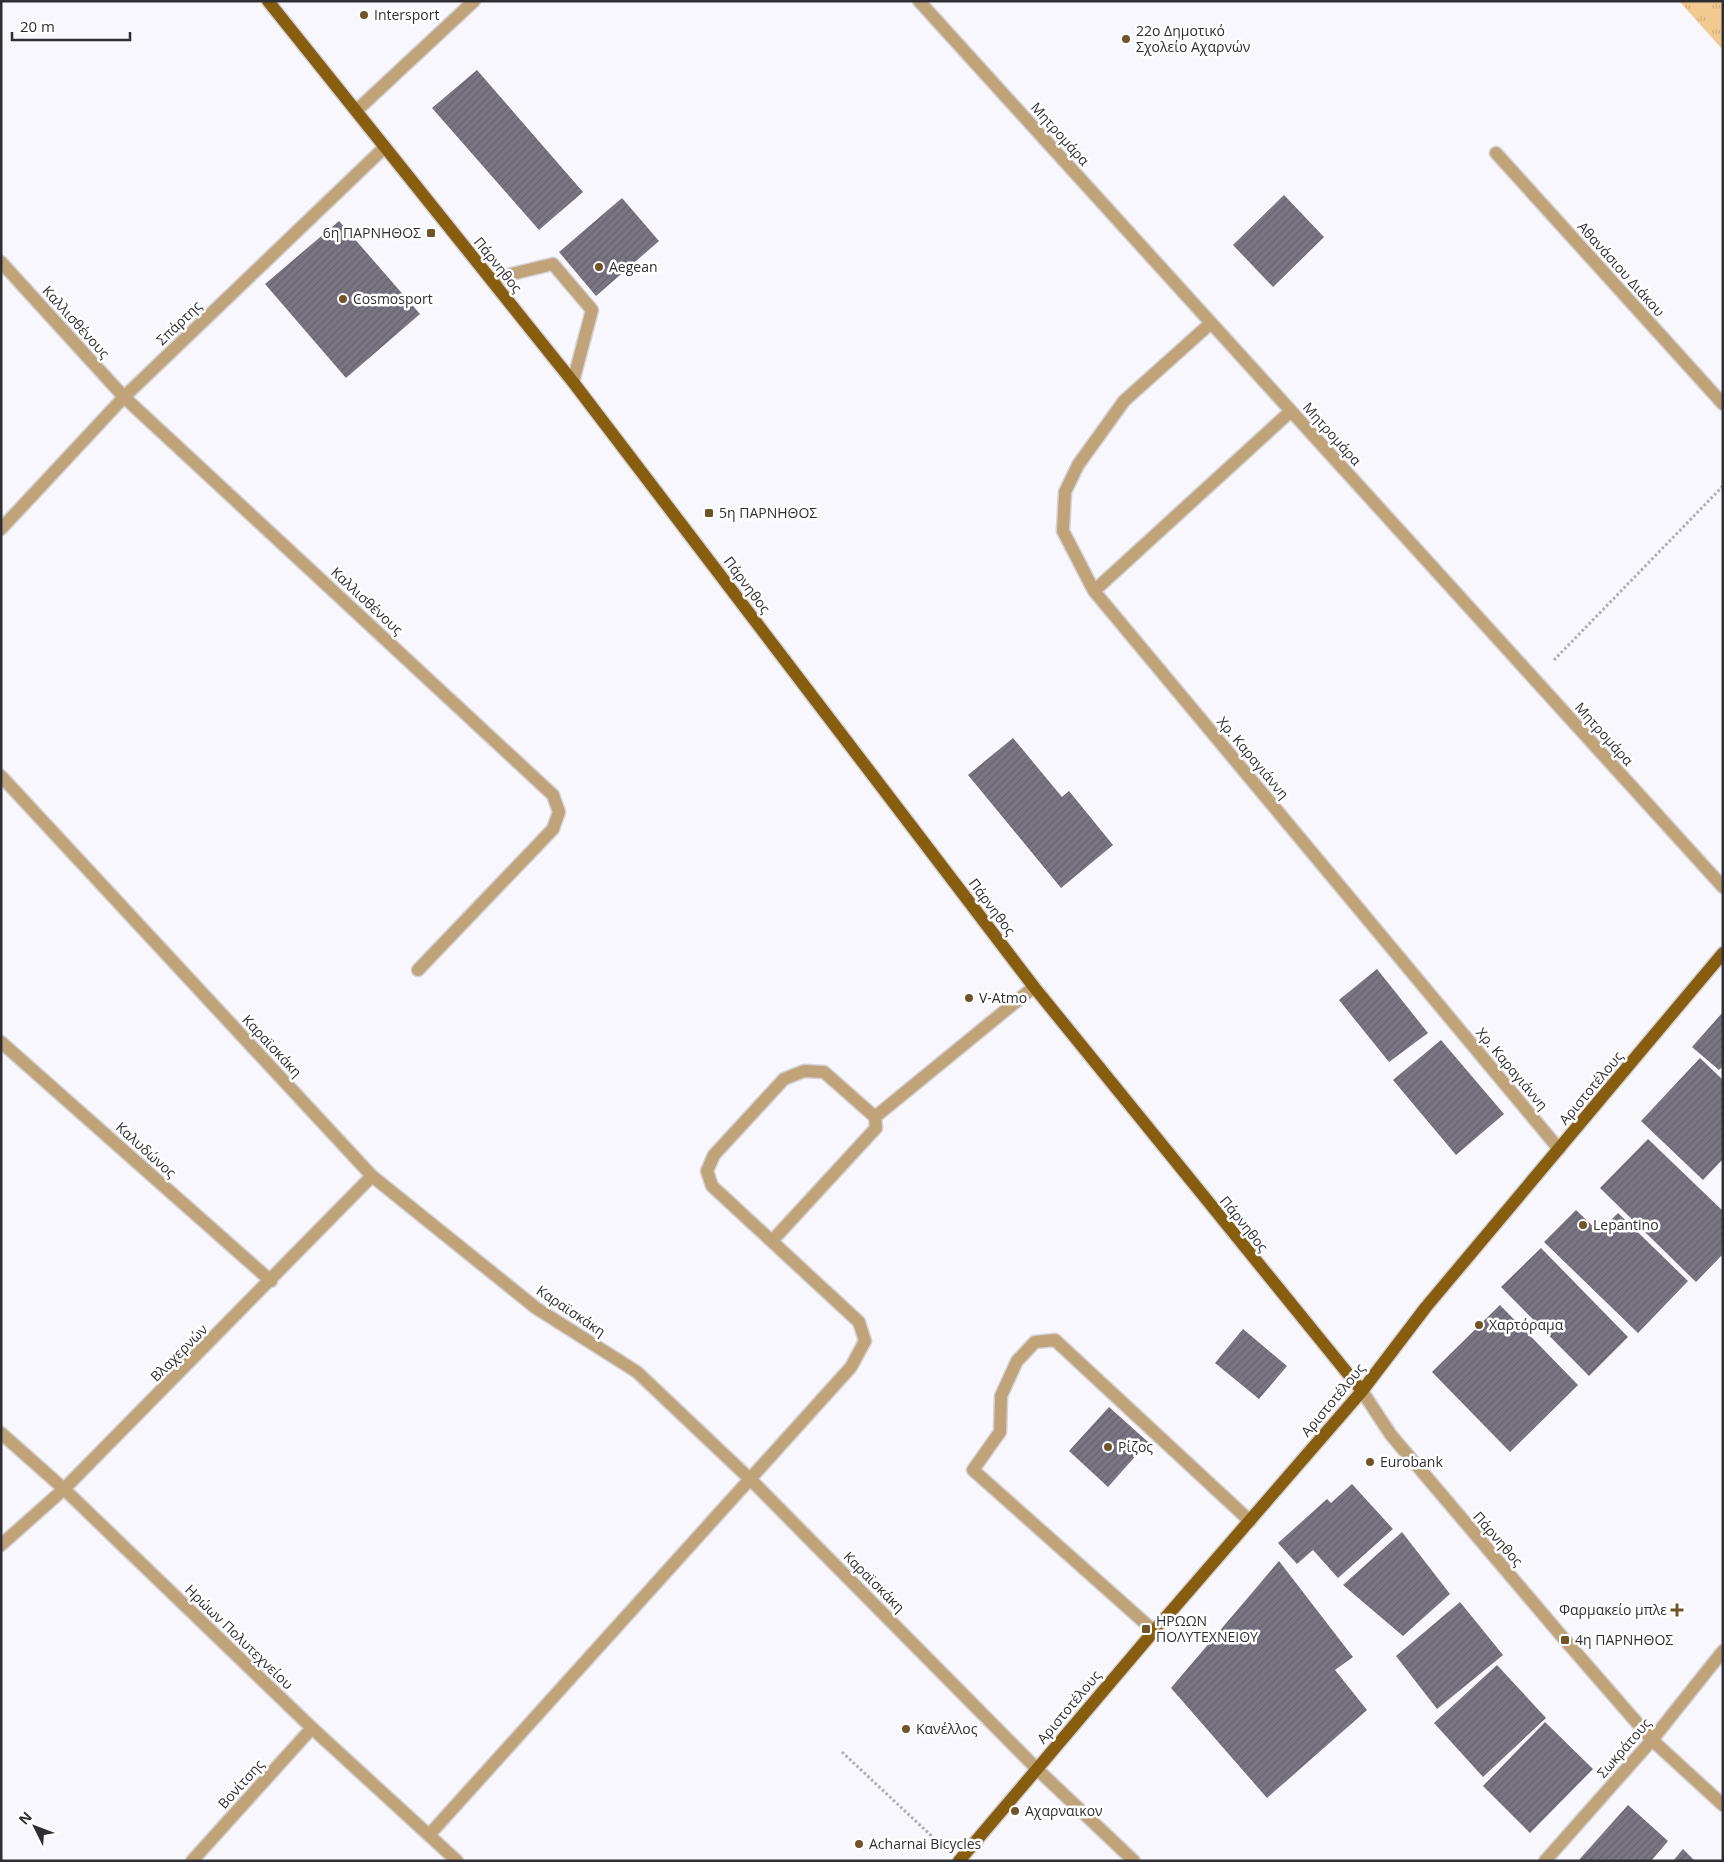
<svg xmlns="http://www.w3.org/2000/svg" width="1724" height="1862" font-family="'Open Sans',sans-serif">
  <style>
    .park { fill: url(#park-tufts) }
    .building { fill: url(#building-hatch) }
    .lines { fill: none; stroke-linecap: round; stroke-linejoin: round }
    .minor-casing { stroke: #d5d3da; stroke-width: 15 }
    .major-casing { stroke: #d5d3da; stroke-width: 15 }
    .path { stroke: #afadb4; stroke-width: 3; stroke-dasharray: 2.5 2.5; stroke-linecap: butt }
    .minor { stroke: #c1a379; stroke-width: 12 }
    .major { stroke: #875d0f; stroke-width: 12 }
    .poi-dot { fill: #705427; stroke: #fff; stroke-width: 2 }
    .labels { text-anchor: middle; stroke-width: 5; stroke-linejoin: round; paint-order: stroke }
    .poi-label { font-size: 14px; fill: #2f2e34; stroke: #fff; text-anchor: start }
    .street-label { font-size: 14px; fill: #2f2e34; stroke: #fff }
  </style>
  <defs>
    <pattern id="park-tufts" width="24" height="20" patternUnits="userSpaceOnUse" patternTransform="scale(1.25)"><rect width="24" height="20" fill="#f2ca91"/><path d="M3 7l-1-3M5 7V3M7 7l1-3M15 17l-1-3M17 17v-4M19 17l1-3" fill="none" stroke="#d0ae7e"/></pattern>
    <pattern id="building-hatch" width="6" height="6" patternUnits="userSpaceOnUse" patternTransform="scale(1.25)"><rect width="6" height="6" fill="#797583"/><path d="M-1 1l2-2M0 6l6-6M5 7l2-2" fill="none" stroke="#64606c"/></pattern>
  </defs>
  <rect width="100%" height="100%" fill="#f9f7fe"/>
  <!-- park -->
  <path class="park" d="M1679,1h44v49z"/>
  <!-- building -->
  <path class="building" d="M477,70l106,122 -44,38 -107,-122z
    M1284,195l40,42 -51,50 -40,-42z
    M622,198l37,43 -63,55 -37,-44z
    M339,221l81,93 -74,64 -81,-94z
    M1013,738l49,59 7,-6 44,54 -52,43 -93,-113z
    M1377,969l51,64 -39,29 -50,-62z
    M1723,1012v54l-4,4 -27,-23z
    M1441,1040l63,74 -48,41 -63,-75z
    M1700,1058l23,22v79l-20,21 -62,-59z
    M1648,1139l75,72v43l-27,28 -96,-94z
    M1576,1210l23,22 19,-19 70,68 -50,52 -94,-91z
    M1541,1248l87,89 -39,39 -88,-89z
    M1500,1305l78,80 -68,67 -78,-80z
    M1243,1329l44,37 -28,33 -44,-36z
    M1109,1407l39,35 -40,45 -39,-36z
    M1352,1484l41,45 -55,49 -25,-28 -16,14 -19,-21 49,-44 4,4z
    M1402,1532l48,62 -47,42 -60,-51z
    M1279,1561l74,96 -18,13 32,40 -100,88 -96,-110z
    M1460,1602l43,53 -66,54 -41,-53z
    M1497,1665l49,53 -63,59 -49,-54z
    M1545,1722l48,47 -63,64 -47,-47z
    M1628,1805l40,36 -17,20h-73z
    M1683,1849l12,12h-22z"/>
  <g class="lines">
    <!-- minor casing -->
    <g class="minor-casing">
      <path id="minor" d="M919,1l804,886
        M356,111l118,-110
        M1496,153l227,251
        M1,262l123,135 429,398 6,17 -6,17 -135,141
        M491,279l62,-15 39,46 -19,72
        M1291,411l-197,180 465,558
        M1,529l123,-132 261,-250
        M1094,591l-31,-60 2,-39 13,-27 46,-64 87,-78
        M1,776l371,400 164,132 101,64 114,108 286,289 97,92
        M1,1042l270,239
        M875,1117l159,-130
        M1362,1391l29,44 174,205 87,100 71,65
        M1,1433l63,56 248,239 145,133
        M1,1545l63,-56 308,-313
        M1154,1631l-181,-161 27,-38 1,-36 16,-35 18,-19 20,-2 195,181
        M429,1835l422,-468 14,-26 -6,-19 -147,-136 -5,-15 7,-16 70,-76 20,-8 20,1 51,45 1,11 -104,113
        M192,1861l120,-133
        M1545,1861l107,-121 71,-89"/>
    </g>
    <!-- major casing -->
    <g class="major-casing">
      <path id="major" d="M268,1l305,381 461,605 328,404
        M959,1861l195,-230 208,-240 64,-84 297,-354"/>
    </g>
    <!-- path -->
    <path class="path" d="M1554,660l169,-174
      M842,1752l97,91"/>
    <!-- minor -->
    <use href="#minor" class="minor"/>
    <!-- major -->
    <use href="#major" class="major"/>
  </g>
  <!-- markers -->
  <g class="poi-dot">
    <circle cx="364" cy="15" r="5"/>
    <circle cx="1126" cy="39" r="5"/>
    <rect x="426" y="228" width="10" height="10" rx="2.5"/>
    <circle cx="599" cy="267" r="5"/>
    <circle cx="343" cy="299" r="5"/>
    <rect x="704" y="508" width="10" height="10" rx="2.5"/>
    <circle cx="969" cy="998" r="5"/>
    <circle cx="1583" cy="1225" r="5"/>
    <circle cx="1479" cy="1325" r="5"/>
    <circle cx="1108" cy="1447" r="5"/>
    <circle cx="1370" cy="1462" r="5"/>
    <path d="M1674.5 1602.5h5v5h5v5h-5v5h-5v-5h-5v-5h5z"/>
    <rect x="1141" y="1624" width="10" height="10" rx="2.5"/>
    <rect x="1560" y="1635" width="10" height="10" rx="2.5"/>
    <circle cx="906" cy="1729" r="5"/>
    <circle cx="1015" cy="1811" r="5"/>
    <circle cx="859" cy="1844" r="5"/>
  </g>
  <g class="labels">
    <!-- poi labels -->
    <g class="poi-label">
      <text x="374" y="20">Intersport</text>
      <text x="1136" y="36">22ο Δημοτικό<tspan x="1136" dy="16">Σχολείο Αχαρνών</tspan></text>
      <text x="421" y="238" text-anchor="end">6η ΠΑΡΝΗΘΟΣ</text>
      <text x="609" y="272">Aegean</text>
      <text x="353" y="304">Cosmosport</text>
      <text x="719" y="518">5η ΠΑΡΝΗΘΟΣ</text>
      <text x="979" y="1003">V-Atmo</text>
      <text x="1593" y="1230">Lepantino</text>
      <text x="1489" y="1330">Χαρτόραμα</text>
      <text x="1118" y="1452">Ρίζος</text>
      <text x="1380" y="1467">Eurobank</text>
      <text x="1667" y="1615" text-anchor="end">Φαρμακείο μπλε</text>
      <text x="1156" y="1626">ΗΡΩΩΝ<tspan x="1156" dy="16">ΠΟΛΥΤΕΧΝΕΙΟΥ</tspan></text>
      <text x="1575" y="1645">4η ΠΑΡΝΗΘΟΣ</text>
      <text x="916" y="1734">Κανέλλος</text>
      <text x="1025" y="1816">Αχαρναικον</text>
      <text x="869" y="1849">Acharnai Bicycles</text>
    </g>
    <!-- street labels -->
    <g class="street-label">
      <text transform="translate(1060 134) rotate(48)" y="5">Μητρομάρα</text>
      <text transform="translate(498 265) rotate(51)" y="5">Πάρνηθος</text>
      <text transform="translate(1621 269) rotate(48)" y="5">Αθανάσιου Διάκου</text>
      <text transform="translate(76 322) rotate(48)" y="5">Καλλισθένους</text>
      <text transform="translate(179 323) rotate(-44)" y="5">Σπάρτης</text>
      <text transform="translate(1332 434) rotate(48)" y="5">Μητρομάρα</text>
      <text transform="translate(747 585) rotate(53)" y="5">Πάρνηθος</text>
      <text transform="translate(367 601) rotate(43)" y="5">Καλλισθένους</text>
      <text transform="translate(1604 734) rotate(48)" y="5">Μητρομάρα</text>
      <text transform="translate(1253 758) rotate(50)" y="5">Χρ. Καραγιάννη</text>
      <text transform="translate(992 907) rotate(53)" y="5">Πάρνηθος</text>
      <text transform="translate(272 1046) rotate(47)" y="5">Καραϊσκάκη</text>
      <text transform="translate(1512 1069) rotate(50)" y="5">Χρ. Καραγιάννη</text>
      <text transform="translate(1591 1088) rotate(-50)" y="5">Αριστοτέλους</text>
      <text transform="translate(146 1150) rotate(42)" y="5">Καλυδώνος</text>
      <text transform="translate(1244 1224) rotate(51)" y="5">Πάρνηθος</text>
      <text transform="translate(571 1311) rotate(34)" y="5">Καραϊσκάκη</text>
      <text transform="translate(179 1353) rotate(-45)" y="5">Βλαχερνών</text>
      <text transform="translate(1333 1400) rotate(-50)" y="5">Αριστοτέλους</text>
      <text transform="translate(1498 1539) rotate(49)" y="5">Πάρνηθος</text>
      <text transform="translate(874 1582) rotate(45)" y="5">Καραϊσκάκη</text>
      <text transform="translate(239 1637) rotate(44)" y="5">Ηρώων Πολυτεχνείου</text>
      <text transform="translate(1069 1707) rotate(-50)" y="5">Αριστοτέλους</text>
      <text transform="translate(1624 1748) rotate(-49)" y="5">Σωκράτους</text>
      <text transform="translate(241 1784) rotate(-48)" y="5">Βονίτσης</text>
    </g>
  </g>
  <!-- border -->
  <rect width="1724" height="1862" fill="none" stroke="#2f2e34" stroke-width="5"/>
  <!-- north arrow -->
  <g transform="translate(35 1827) rotate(312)" stroke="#ffffff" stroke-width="4" paint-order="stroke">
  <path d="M0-4L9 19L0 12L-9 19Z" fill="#2f2e34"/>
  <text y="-8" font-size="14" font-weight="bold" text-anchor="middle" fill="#2f2e34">N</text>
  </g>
  <!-- scale -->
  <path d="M12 32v8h118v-8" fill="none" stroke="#2f2e34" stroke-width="2.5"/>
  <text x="20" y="32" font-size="15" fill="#2f2e34" stroke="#ffffff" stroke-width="4" paint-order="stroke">20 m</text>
</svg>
